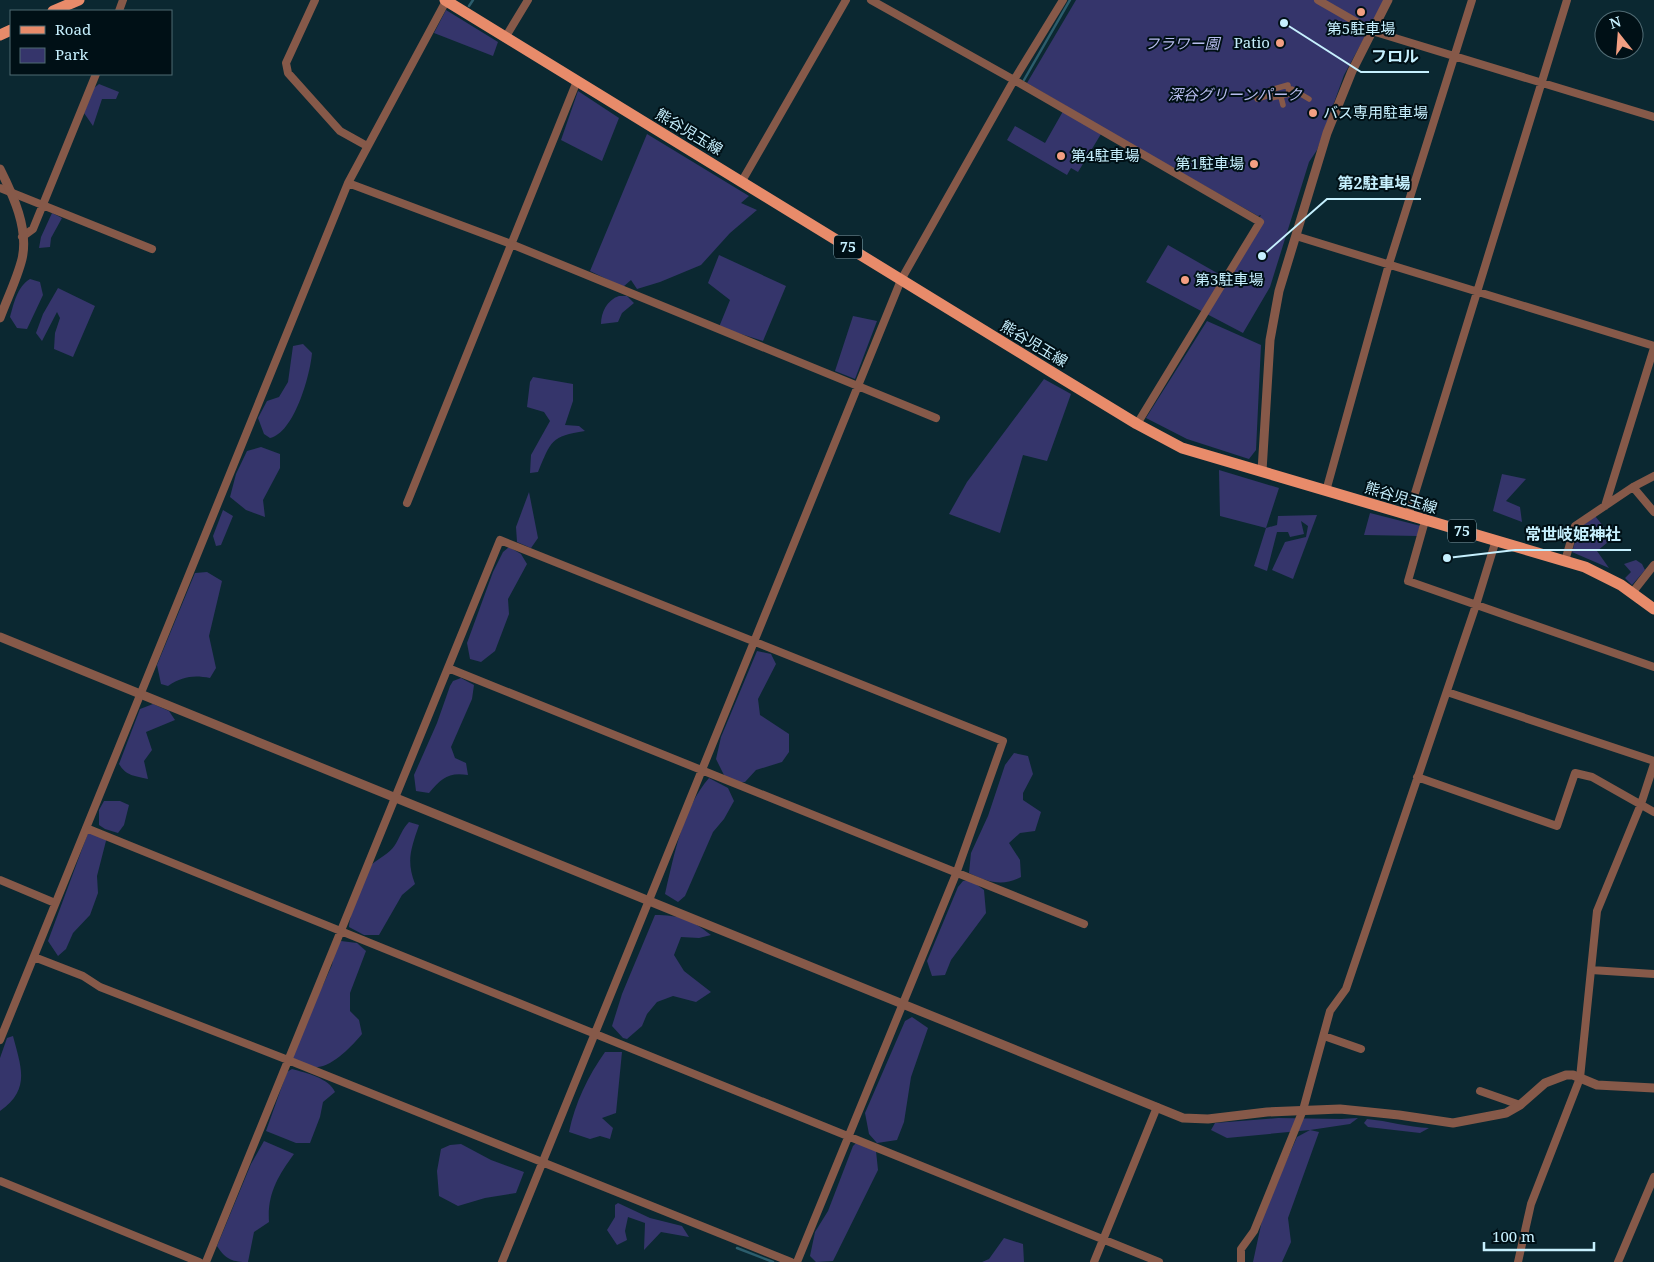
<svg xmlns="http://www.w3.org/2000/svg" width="1654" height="1262" font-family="'Noto Serif','Noto Sans JP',serif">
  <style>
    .green { fill: #35356b }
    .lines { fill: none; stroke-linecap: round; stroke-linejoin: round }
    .stream { stroke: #2c5d6c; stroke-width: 2.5 }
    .pedestrian { stroke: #865949; stroke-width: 5.5 }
    .minor { stroke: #865949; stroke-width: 8 }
    .tertiary { stroke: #865949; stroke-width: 9 }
    .primary { stroke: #e88b6a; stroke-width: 11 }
    .poi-dot { fill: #f39f82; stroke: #001016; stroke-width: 2 }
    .labels { text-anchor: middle; stroke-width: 4; stroke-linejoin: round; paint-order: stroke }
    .shield { fill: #001016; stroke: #8badb8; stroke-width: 1 }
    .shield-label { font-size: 14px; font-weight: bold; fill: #c6f0fe }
    .poi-label { font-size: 15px; fill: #c6f0fe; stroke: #001016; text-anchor: start }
    .park-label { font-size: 15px; font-style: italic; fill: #b8bdee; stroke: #001016 }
    .street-label { font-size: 15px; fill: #c6f0fe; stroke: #001016 }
    .leader { fill: none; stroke: #c6f0fe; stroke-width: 2 }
    .callout-dot { fill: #c6f0fe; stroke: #001016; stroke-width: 2 }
    .callout-label { font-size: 16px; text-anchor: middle; font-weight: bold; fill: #c6f0fe; stroke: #001016; stroke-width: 4; stroke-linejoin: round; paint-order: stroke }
  </style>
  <rect width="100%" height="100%" fill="#0b2831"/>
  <!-- green -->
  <path class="green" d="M1076,0h309l-41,75 -27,75 -8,12 -39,125 -27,46 -97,-51 22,-37 56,32 37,-62 -3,1 -154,-87 -26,43 -7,-4 -4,7 -60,-35 8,-14 30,17 21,-37 -39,-23z
    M446,10l52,32 -5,14 -59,-23z
    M99,84l20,8 -3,7h-14l-9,27 -9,-13 10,-25z
    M578,91l41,27 -17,43 -41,-21z
    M647,134l102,62 -8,7 16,7 -27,23 -29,32 -41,17 -23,7 -6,-9 -8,7 -33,-16z
    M52,213l10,5 -11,20 -1,9 -11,1 2,-11z
    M719,255l67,31 -23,55 -44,-14 11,-27 -22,-17z
    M30,279l10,3 3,13 -16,34 -10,-1 -7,-11c4,-14 7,-30 20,-38z
    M58,288l37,18 -22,51 -19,-8 1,-16 5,-15 -3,-6 -15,29 -6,-8 7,-19z
    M619,296h8l7,7 -12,10 -4,9 -17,2c0,-12 6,-24 18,-28z
    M853,316l24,5 -22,58 -20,-8z
    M1207,321l54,24 -5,105 -7,9 -62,-20 -41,-21z
    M303,344l9,9c-2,23 -18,80 -42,85l-6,-4 -6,-16 9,-17 12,-4 9,-15 5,-36z
    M533,377l40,7v17l-8,24 14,1 6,5c-34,5 -34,10 -47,41l-8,1 1,-18 19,-34 -6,-9 -17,-5 3,-25z
    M1044,379l27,15 -24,67 -24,-6 -23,78 -51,-19 18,-32z
    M261,447l19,7v14l-17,32 2,17 -19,-7 -16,-13 6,-23 11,-23z
    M1219,470l60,18 -13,40 11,-3 1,-9 39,-1 -24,64 -21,-9 13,-28 21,-5 2,-11 -7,-5 3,13 -14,3 -2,-5h-11l-10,39 -13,-5 12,-38 -46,-12z
    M1502,474l24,5 -20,22 14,6 2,15 -29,-11z
    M529,492l9,46 -7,10 -14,-6 -1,-15z
    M223,510l10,6 -12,29 -5,1 -3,-10z
    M1370,513l51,13 -3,10 -54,-1z
    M1595,516l18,22 -16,13 12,17 -37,-16 7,-24z
    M509,547l12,7 6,10 -19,35 1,15 -14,37 -14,11 -11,-3 -3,-16 26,-71 10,-20z
    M1636,560l6,4 3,6 -13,15 -7,-7 6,-6 -7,-8z
    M207,572l15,9 -13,55 7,32 -6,10c-16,-3 -27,-2 -42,8l-7,-2 -4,-19 33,-80 5,-12z
    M757,651l14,3 5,10 -18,35 2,16 29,19v18l-7,10 -26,8 -11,12h-12l-8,-5 -9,-18 5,-22z
    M461,678l13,7 -2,14 -21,48 4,11 11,5 2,12c-20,-3 -26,3 -39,18l-13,-2 -2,-16 23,-52 13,-37 3,-5z
    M153,704l16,7 6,9 -29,12 6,18 -8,11 4,18c-13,-3 -22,-3 -29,-15l21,-55z
    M1014,753l14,3 5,18 -10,19v7l18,12 -6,19 -15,2 -11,10 11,17 1,17c-19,10 -33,5 -52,-4l2,-20 17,-37 17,-51z
    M709,778l19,10 6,13 -10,18 -11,13 -28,64 -7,6 -13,-8c9,-39 18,-86 44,-116z
    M104,801h16l9,4 -5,20 -6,8 -13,-4 -6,-4v-15z
    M409,822l10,3c-8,24 -13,35 -4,59l-13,11 -23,40h-15l-15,-8c1,-13 13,-54 22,-62 8,-7 18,-11 24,-20 5,-8 7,-16 14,-23z
    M88,833l19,4 -10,39 1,17 -8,22 -17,18 -7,16 -8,7 -10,-15z
    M970,880l14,10 2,23 -35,47 -6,15 -13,1 -5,-15 31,-74 5,-6z
    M655,915c24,0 36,4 56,20l-12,3 -18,-1 -7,18 10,16 27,21 -15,10 -23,-6 -16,6 -10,12 -5,12 -15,13 -4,-1 -11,-12 10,-32z
    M341,941l16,2 9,8 -16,42v18l9,9 3,14c-9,11 -29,32 -44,33 -10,1 -18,-5 -26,-9l17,-49 14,-24 9,-20 3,-16z
    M912,1017l16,11 -17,49 -7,45 -7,18 -20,3 -8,-9 -4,-21 40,-92z
    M13,1036c8,31 18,53 -13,75v-53l7,-20z
    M605,1052h17l-6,61 -14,5 11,10 -3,11 -10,-3 -10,3 -21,-7c6,-29 19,-56 36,-80z
    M292,1069c14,4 37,9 43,23l-12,10 -3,15 -10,26h-14l-30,-12 21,-59z
    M1278,1118l63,1 17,-1 -8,6 -40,6 9,2 -31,86 3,24 -9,20h-29l11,-51 33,-74 13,-7 -83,8 -16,-8 4,-7z
    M1367,1119c21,2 41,8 62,9l-9,5 -52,-6 -4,-4z
    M859,1140l17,11 2,19 -45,91 -17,1 -6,-6 5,-24 13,-21 25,-65z
    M264,1141l30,13c-16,22 -27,40 -25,68l-15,10 -6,30c-15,0 -22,-2 -31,-16l34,-82z
    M461,1144l30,16 33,12 -8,21 -31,5 -27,8 -19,-10 -2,-25 4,-22 9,-4z
    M618,1203l32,15 32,8 7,11 -28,-5 -17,18 1,-27 -17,-6 -3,14 2,9 -10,5 -10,-15 8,-13v-12z
    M1004,1238l19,6 1,18h-42l7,-3z"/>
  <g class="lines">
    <!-- stream -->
    <path class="stream" d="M469,6l4,-6
      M1024,80l46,-80
      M737,1248l36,14"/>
    <!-- pedestrian -->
    <path class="pedestrian" d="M1288,85l1,9 -18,4 -1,-8z
      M1290,90l2,-1 17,10
      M1281,97l2,8
      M1257,99l13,-4"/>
    <!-- minor -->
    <path class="minor" d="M315,0l-29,63 2,10 52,58 27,15
      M871,0l143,80 246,142 -123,202
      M1318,0l54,31 282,86
      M119,11l4,-11
      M505,38l23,-38
      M742,181l104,-181
      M348,183l163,61 425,174
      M0,188l152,61
      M1296,236l358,110
      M22,237l11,-8 63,-155
      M1633,487l21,25
      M1326,491l63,-227 83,-264
      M407,503l170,-422
      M1605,506l49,-158
      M1408,516l159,-516
      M1425,521l-17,60 246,86
      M1565,561l10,-35 58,-39 21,-11
      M1632,593l22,-28
      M448,668l636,256
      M1447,692l207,69
      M1417,777l140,49 18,-53 17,4 62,35
      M86,828l1073,434
      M0,880l55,23
      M34,957l49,19 17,11 188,73 503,202
      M1591,970l63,4
      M1324,1036l37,13
      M0,1040l348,-857 98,-182
      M1480,1091l40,14
      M0,1181l199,81
      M206,1262l294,-722 503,201 -47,133 -159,388
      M502,1262l399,-982 113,-200 49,-80
      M1094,1262l63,-155
      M1241,1262v-13l13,-18 49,-121 27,-99 16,-22 130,-384 20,-65
      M1518,1262l13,-58 49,-126 17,-167 44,-107 13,-40
      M1618,1262l36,-85"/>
    <!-- tertiary -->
    <path class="tertiary" d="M0,169c13,26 29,60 22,90 -5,20 -15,40 -22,59
      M1262,471l8,-131 9,-49 48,-158 25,-62 36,-71
      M0,637l1183,481 25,1 59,-7 73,-3 59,6 54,8 53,-10 14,-8 25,-22 21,-8h7l24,10 57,3"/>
    <!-- primary -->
    <path class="primary" d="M445,0l605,371 87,53 45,24 403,119 36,18 33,24
      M53,11l26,-11
      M0,35l11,-5"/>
  </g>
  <!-- markers -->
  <g class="poi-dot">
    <circle cx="1361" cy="12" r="5"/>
    <circle cx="1280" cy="43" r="5"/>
    <circle cx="1313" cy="113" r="5"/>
    <circle cx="1061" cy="156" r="5"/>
    <circle cx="1254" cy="164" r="5"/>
    <circle cx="1185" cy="280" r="5"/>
  </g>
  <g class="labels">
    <!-- shield labels -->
    <g class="shield">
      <rect x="834" y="235.5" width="28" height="23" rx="4"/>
      <rect x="1448" y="519.5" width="28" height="23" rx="4"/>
    </g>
    <g class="shield-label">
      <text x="848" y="252">75</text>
      <text x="1462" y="536">75</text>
    </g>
    <!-- poi labels -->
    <g class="poi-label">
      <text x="1361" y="34" text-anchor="middle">第5駐車場</text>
      <text x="1270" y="48" text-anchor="end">Patio</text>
      <text x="1323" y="118">バス専用駐車場</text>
      <text x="1071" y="161">第4駐車場</text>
      <text x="1244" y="169" text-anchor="end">第1駐車場</text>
      <text x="1195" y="285">第3駐車場</text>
    </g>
    <!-- park labels -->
    <g class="park-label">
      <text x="1182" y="49">フラワー園</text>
      <text x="1235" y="100">深谷グリーンパーク</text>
    </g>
    <!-- street labels -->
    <g class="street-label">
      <text transform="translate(689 132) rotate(31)" y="5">熊谷児玉線</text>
      <text transform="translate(1034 344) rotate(31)" y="5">熊谷児玉線</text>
      <text transform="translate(1401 498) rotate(17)" y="5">熊谷児玉線</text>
    </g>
  </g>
  <!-- callouts -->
  <path class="leader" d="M1284 23L1361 72H1429M1262 256L1327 199H1421M1447 558L1515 550H1631"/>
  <g class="callout-dot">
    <circle cx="1284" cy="23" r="5"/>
    <circle cx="1262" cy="256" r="5"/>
    <circle cx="1447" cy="558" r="5"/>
  </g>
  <g class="callout-label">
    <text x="1395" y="62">フロル</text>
    <text x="1374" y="189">第2駐車場</text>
    <text x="1573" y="540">常世岐姫神社</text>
  </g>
  <!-- legend -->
  <rect x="10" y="10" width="162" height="65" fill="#001016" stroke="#4f6a73"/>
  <rect x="20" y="26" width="25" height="8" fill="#e88b6a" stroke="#4f6a73"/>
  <text x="55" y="35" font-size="15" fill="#c6f0fe">Road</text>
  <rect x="20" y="48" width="25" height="15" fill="#35356b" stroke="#4f6a73"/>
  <text x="55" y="60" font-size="15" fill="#c6f0fe">Park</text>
  <!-- north arrow -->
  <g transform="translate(1619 35) rotate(343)"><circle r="24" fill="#001016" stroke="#4f6a73"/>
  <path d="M0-4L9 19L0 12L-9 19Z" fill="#f39f82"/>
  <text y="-8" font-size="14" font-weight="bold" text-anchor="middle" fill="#c6f0fe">N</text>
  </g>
  <!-- scale -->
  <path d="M1484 1242v8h110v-8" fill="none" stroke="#c6f0fe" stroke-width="2.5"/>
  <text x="1492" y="1242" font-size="15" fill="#c6f0fe" stroke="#001016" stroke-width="4" paint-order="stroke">100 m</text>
</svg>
